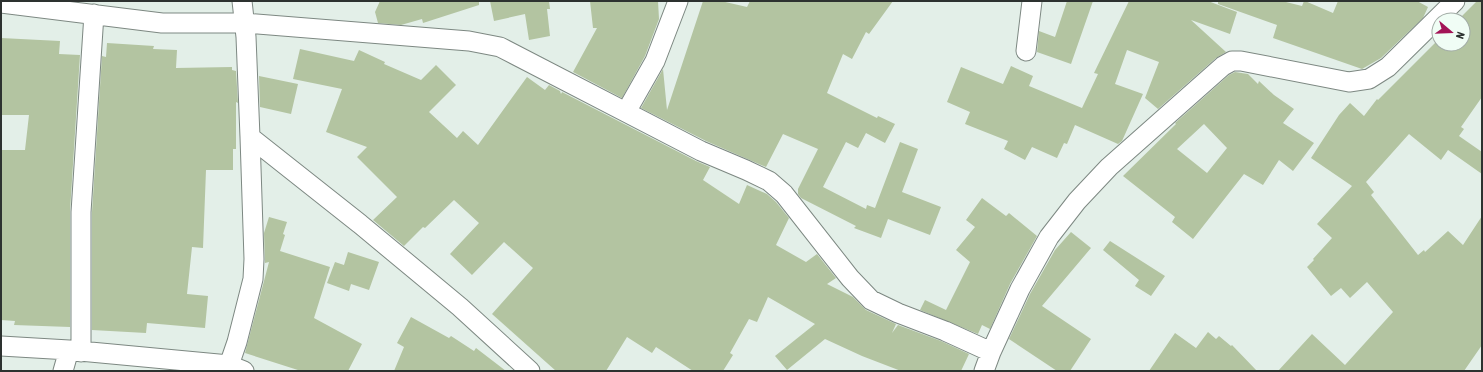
<svg xmlns="http://www.w3.org/2000/svg" width="1483" height="372" font-family="'Asap Condensed',sans-serif">
  <style>
    .building { fill: #b3c4a1; fill-rule: evenodd }
    .lines { fill: none; stroke-linecap: round; stroke-linejoin: round }
    .minor-casing { stroke: #7d8882; stroke-width: 21 }
    .minor { stroke: #fff; stroke-width: 19 }
  </style>
  <rect width="100%" height="100%" fill="#e3efe8"/>
  <!-- building -->
  <path class="building" d="M380,1h99v4l-56,18 -1,-4 -21,6 -23,-2 -3,-11z
    M490,1h59l1,8h-3l3,27 -21,4 -4,-26 -31,7z
    M590,1h68l1,18 -14,37 -23,42 -49,-26 24,-44h-4z
    M703,1h18l26,6 3,-6h143l-24,33 -3,-2 -14,27 -9,-5 -16,39 50,25 1,-2 17,8 -10,19 -19,-10 -8,15 -12,-6 -23,45 43,22 1,-4 8,3 25,-66 18,7 -16,43 39,15 -11,28 -42,-16 -7,19 -27,-10 2,-2 -55,-28 -3,-4v-5l20,-40 -35,-15 -17,33 -60,-26 -65,-33 22,-39 4,41z
    M1067,1h26l-22,63 -34,-12 2,-21 16,6z
    M1129,1h79l29,11 -7,22 -39,-14 35,32 -10,6 -58,51 -13,-11 14,-36 -32,-12 -12,34 28,10 -21,47 -4,3 -43,-19 -8,19 -3,-1 -7,15 -25,-11 -7,13 -21,-11 4,-8 -43,-17 5,-12 -23,-10 14,-35 42,17 8,-18 22,10 -4,10 53,22 16,-34 -4,-1z
    M1218,1h64l20,5 2,-5h1l28,12 5,-12h79l11,6 -5,11 -42,40 -19,11 -89,-31 4,-13 -59,-21z
    M1477,1h5v96l-21,30 3,2 -5,7 23,16v22l-34,-24 -7,10 -32,-26 -43,48 8,10 -3,3 47,60 6,-5 1,2 23,-21 15,14 19,-29v129l-18,26h-186l34,-37 33,31 48,-53 -26,-30 -17,16 -9,-10 -10,8 -24,-29 7,-7 -1,-1 19,-21 -15,-14 35,-38 -41,-28 28,-43 11,-12 14,13 13,-17 1,1 61,-61v5h24v-24h-5z
    M1,38l59,3 -1,13 21,1 -10,156v116l-56,-2 1,-4 -14,-1v-170h24l4,-35h-28z
    M107,43l47,3 -1,3 24,1 -1,18 56,-1v3l4,1 2,32 -2,-1v47h-3v21h-27l-3,78 -11,-1 -5,47 21,2 -3,32 -58,-5 -1,10 -54,-3v-118l10,-156 4,1z
    M300,49l54,12 5,-11 26,12 -1,2 37,16 15,-15 20,20 -27,27 28,26 6,-7 15,14 49,-68 18,13 4,-5 11,6 1,3 1,-2 134,69 14,6 -7,13 36,24 8,-19 20,9 9,8 13,16 -13,27 30,17 11,-8 19,24 -9,6 26,13 13,13 30,14 -4,9 6,-8 43,16 28,13 -8,17h-60l-39,-15 -37,-17 -38,31 -12,-14 40,-32 -47,-27 -11,25 -8,-3 -19,34 3,2 -10,16h-30l-37,-24 -4,6 -25,-16 -21,34h-50l-64,-57 41,-46 -29,-26 -32,33 -22,-21 29,-31 -25,-23 -29,28 -2,-1 -19,19 -31,-26 24,-23 -40,-40 10,-10 -41,-15 16,-43 -49,-10z
    M1235,72l13,2 10,10 1,-3 15,14 20,14 -11,14 31,20 -21,28 -14,-11 -16,25 -19,-11 -51,65 -21,-17 3,-5 -52,-41 53,-52 -1,-1 54,-48zM1204,124l23,24 -20,25 -30,-24z
    M259,76l39,8 -7,30 -31,-7z
    M982,198l24,18 3,-3 28,23 -27,48 -20,45 -8,-4 -4,9 -58,-24 5,-10 21,10 24,-48 -14,-12 19,-23 -9,-7z
    M269,217l18,5 -4,12 2,1 -5,16 50,16 -16,51 48,26 -14,27h-47l-56,-18 24,-91 -4,1 -1,-30z
    M1071,232l20,16 -49,58 49,33 -21,32h-13l-48,-32 21,-45 25,-44z
    M1110,241l55,35 -14,20 -16,-10 4,-6 -36,-30z
    M348,252l31,10 -10,28 -18,-6 -2,7 -22,-8 8,-21 9,3z
    M411,317l38,21 2,-2 23,15 2,-3 30,23h-112l10,-24 -7,-4z
    M1208,332l8,7 3,-3 12,10 1,-1 25,26h-108l26,-38 21,15z"/>
  <g class="lines">
    <!-- minor casing -->
    <g class="minor-casing">
      <path id="minor" d="M1,3l161,20h82l225,18 31,6 201,104 45,19 23,11 15,13 66,84 21,22 27,13 47,18 46,21
        M1026,51l6,-50
        M626,112l29,-51 23,-60
        M250,137l110,87 100,83 70,64
        M1,346l68,4 160,15 15,6
        M63,371l6,-21 12,2v-140l13,-198
        M227,371l10,-29 16,-63 1,-20 -4,-122 -4,-100 -4,-36
        M984,371l7,-19 29,-63 29,-52 28,-36 32,-34 114,-101 9,-5h9l108,21 20,-3 19,-12 67,-66"/>
    </g>
    <!-- minor -->
    <use href="#minor" class="minor"/>
  </g>
  <!-- border -->
  <rect width="1483" height="372" fill="none" stroke="#2d3230" stroke-width="4"/>
  <!-- north arrow -->
  <g transform="translate(1451 32) rotate(109)"><circle r="19" fill="#f0fdf5" stroke="#a2aca6"/>
  <path d="M0-3L7 15L0 10L-7 15Z" fill="#a31356"/>
  <text y="-6" font-size="11" font-weight="bold" text-anchor="middle" fill="#2d3230">N</text>
  </g>
</svg>
